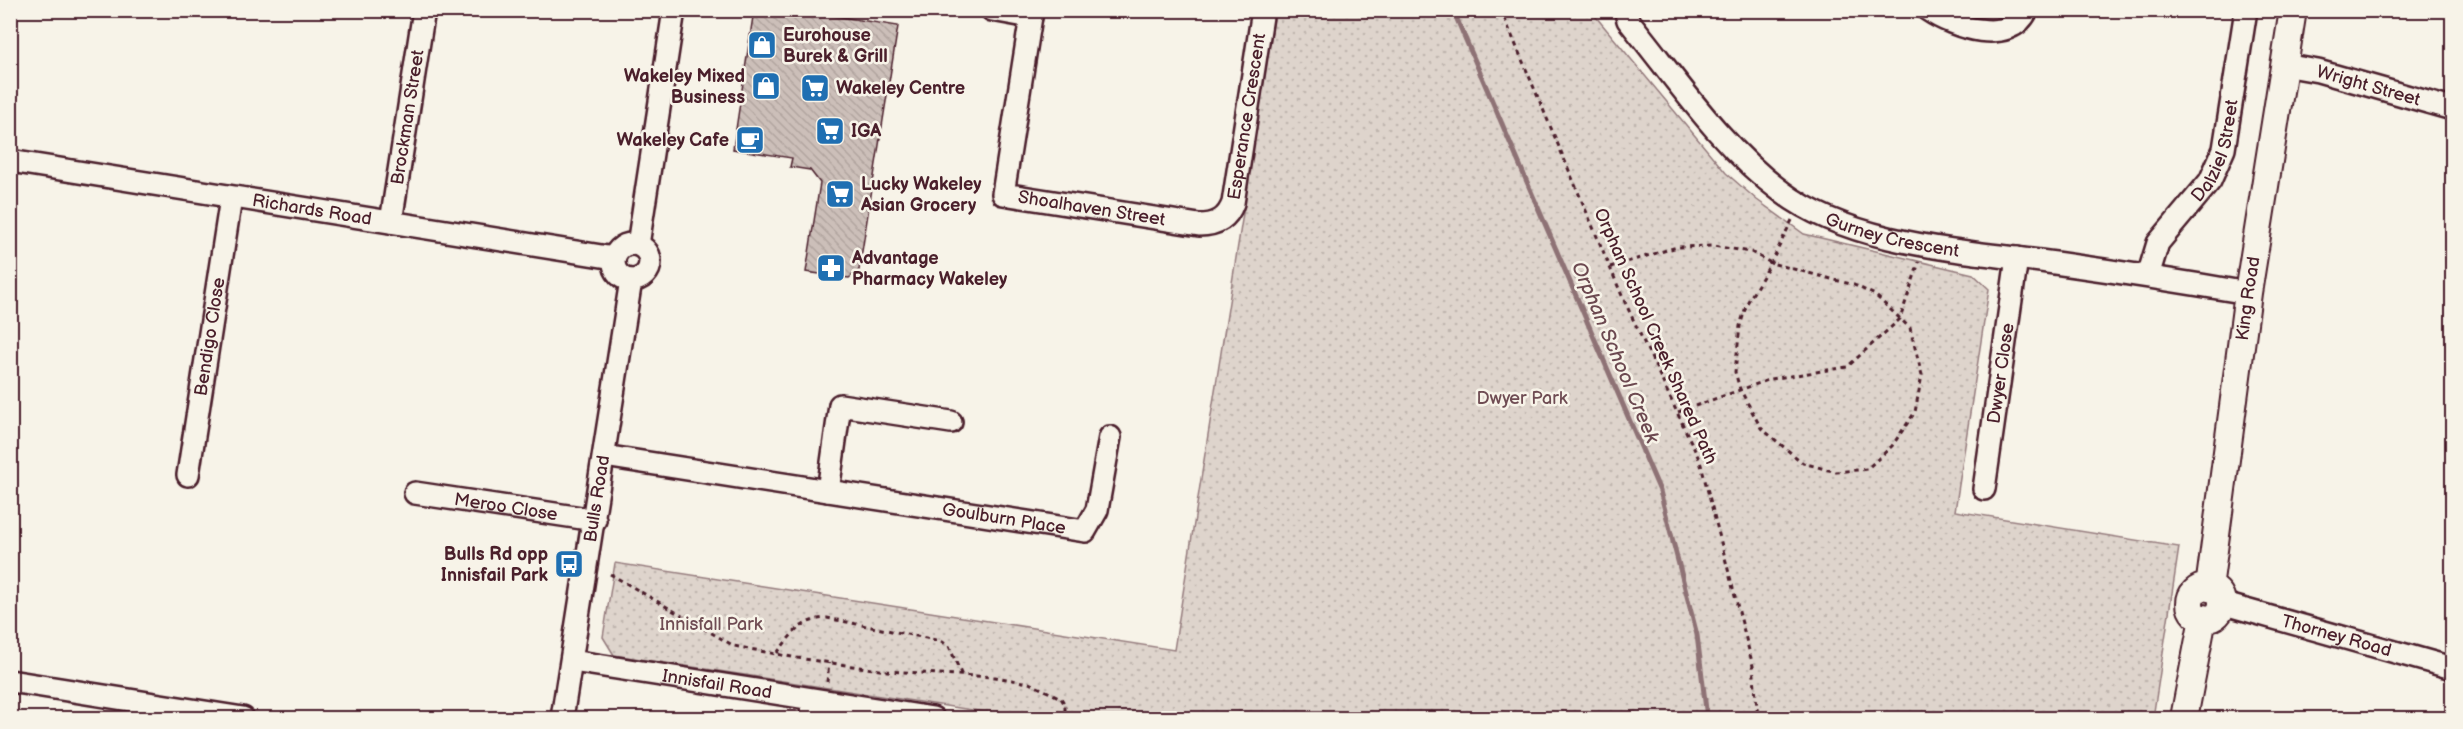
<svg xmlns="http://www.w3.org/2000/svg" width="2463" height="729" font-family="'Balsamiq Sans',sans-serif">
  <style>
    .grass { fill: url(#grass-dots); stroke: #947a7c; stroke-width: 1.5 }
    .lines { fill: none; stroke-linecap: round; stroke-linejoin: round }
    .stream { stroke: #8e7275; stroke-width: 5 }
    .building { fill: url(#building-back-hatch); stroke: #4a1f2b; stroke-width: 1.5 }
    .minor-casing { stroke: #4a1f2b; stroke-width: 26 }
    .major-casing { stroke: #4a1f2b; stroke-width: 30 }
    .path { stroke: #4a1f2b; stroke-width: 3; stroke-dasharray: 4.5 4.5; stroke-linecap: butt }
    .minor { stroke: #f7f3e8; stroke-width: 21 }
    .major { stroke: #f7f3e8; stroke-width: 26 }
    .labels { text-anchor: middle; stroke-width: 5; stroke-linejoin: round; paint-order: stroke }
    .poi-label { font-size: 18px; font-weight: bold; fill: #4a1f2b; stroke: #f7f3e8; text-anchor: start }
    .street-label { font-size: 18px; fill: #4a1f2b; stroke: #f7f3e8 }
    .park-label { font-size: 18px; fill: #6f4c53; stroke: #f7f3e8 }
    .water-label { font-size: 20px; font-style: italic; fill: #6c4950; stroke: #f7f3e8 }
  </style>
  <defs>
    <pattern id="grass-dots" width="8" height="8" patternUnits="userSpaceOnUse" patternTransform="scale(1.5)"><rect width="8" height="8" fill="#ded4cc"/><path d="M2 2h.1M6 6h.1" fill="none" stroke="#c0b6af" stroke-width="1.8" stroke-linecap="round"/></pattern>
    <pattern id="building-back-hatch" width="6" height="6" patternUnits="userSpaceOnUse" patternTransform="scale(1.5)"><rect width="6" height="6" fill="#ccbfb9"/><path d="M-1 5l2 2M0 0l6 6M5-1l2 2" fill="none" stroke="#b1a49f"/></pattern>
  </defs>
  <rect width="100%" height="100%" fill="#f7f3e8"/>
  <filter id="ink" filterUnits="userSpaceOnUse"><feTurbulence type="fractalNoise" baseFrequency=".0167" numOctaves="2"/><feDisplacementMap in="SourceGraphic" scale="12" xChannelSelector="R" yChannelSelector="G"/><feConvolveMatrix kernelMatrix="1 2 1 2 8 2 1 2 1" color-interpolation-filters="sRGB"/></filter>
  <g filter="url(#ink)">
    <!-- grass -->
    <path class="grass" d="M1275,11h316l135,162 31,27 47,34 169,40 16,15 -34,222 224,36 -26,171h-1129l-410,-63 -11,-18 12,-74 559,87z"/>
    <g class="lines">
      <!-- stream -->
      <path class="stream" d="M1453,10l207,481 37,144 10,83"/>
    </g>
    <!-- building -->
    <path class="building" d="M754,10h44l100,16 -39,244 -10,8 -43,-6 14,-89 -10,-13 -20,-3 2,-9 -59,-9z"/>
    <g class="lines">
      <!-- minor casing -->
      <g class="minor-casing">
        <g id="minor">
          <path d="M992,10l39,7"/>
          <path id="s1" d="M1032,10l-29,184 196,31c16,0 28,-5 34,-22l30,-193"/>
          <path id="s2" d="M1625,10l3,10c48,59 93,127 154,172 71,54 187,59 273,71 64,9 129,19 193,30"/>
          <path d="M1928,10c25,17 82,37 99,0"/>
          <path id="s3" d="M2284,65l34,6 134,38"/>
          <path id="s4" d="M10,161l604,97"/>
          <path id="s5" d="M391,222l33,-212"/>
          <circle cx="632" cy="262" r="18"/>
          <path d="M638,245l36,-235"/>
          <path id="s6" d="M2148,276l10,-33 52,-62 14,-32 22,-139"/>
          <path id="s7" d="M604,456l481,75 12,-21 13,-73"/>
          <path id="s8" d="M188,475l43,-277"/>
          <path id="s9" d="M1984,489l33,-231"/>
          <path d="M828,491l12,-86 111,17"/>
          <path id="s10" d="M415,493l180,27"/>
          <path id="s11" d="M2221,603l231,65"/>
          <path id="s12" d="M572,661l361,57"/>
          <path d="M10,681l233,37"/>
          <path id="s13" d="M562,718l69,-438"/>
          <path d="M811,718l3,-18"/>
        </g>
      </g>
      <!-- major casing -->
      <g class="major-casing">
        <g id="major">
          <circle cx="2206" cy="603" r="16"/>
          <path id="s14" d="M2209,588l39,-295 45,-283"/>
          <path d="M2184,718l19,-100"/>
        </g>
      </g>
      <!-- path -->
      <path class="path" d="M1501,10l122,288 77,163 53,205 5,52
        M1610,267l67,-20 36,-1 38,6 20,11 83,22 21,10 35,33 12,47 -7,37 -23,34 -25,23 -31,3 -33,-9 -42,-35 -21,-39 -5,-17 5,-46 7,-23 24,-40 21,-43
        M1678,412l93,-33 76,-12 53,-48 19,-57
        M610,574l124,72 63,12 90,13 108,6 34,6 32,15 4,7v13
        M777,653c16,-20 23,-33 50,-35l114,23 8,5 13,30
        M827,682l2,-19"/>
      <!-- minor -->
      <use href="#minor" class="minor"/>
      <!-- major -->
      <use href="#major" class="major"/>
    </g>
  </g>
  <!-- icons -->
  <defs>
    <g id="shop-square" transform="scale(1.5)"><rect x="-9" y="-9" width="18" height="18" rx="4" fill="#1f6fb2" stroke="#f7f3e8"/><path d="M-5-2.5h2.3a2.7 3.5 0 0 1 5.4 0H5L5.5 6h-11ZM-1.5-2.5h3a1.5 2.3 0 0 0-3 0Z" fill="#fff"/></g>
    <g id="supermarket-square" transform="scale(1.5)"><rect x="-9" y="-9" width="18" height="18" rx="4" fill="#1f6fb2" stroke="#f7f3e8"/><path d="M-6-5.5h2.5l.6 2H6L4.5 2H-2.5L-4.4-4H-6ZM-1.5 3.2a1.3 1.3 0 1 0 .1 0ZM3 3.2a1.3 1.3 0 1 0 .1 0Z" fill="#fff"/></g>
    <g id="cafe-square" transform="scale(1.5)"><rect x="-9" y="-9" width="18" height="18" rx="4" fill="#1f6fb2" stroke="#f7f3e8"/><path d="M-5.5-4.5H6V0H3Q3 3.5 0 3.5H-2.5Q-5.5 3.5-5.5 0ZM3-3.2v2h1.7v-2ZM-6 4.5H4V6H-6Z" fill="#fff"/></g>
    <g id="pharmacy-square" transform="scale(1.5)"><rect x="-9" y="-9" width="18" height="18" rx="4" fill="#1f6fb2" stroke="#f7f3e8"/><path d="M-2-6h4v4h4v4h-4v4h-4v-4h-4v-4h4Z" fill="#fff"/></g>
    <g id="bus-square" transform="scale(1.5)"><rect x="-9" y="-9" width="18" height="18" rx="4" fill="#1f6fb2" stroke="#f7f3e8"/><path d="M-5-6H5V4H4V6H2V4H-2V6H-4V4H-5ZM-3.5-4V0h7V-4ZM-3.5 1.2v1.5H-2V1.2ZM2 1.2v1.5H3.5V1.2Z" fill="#fff"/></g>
  </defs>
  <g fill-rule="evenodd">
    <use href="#shop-square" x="762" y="45"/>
    <use href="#shop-square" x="766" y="86"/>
    <use href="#supermarket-square" x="815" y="88"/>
    <use href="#supermarket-square" x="830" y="131"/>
    <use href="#cafe-square" x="750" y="140"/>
    <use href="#supermarket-square" x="840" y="194"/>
    <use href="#pharmacy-square" x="831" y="268"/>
    <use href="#bus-square" x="569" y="564"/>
  </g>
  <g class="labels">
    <!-- poi labels -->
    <g class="poi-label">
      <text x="783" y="41">Eurohouse<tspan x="783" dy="21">Burek &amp; Grill</tspan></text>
      <text x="745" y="82" text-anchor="end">Wakeley Mixed<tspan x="745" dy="21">Business</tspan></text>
      <text x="836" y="94">Wakeley Centre</text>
      <text x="851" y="137">IGA</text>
      <text x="729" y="146" text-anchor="end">Wakeley Cafe</text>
      <text x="861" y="190">Lucky Wakeley<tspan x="861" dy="21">Asian Grocery</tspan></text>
      <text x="852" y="264">Advantage<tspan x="852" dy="21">Pharmacy Wakeley</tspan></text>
      <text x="548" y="560" text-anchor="end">Bulls Rd opp<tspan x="548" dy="21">Innisfail Park</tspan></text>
    </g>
    <!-- street labels -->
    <g class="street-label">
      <text dy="6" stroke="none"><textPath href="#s3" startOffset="87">Wright Street</textPath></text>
      <text dy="6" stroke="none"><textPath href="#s5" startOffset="106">Brockman Street</textPath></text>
      <text dy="6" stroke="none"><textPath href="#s1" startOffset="516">Esperance Crescent</textPath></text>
      <text dy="6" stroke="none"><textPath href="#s6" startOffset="146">Dalziel Street</textPath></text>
      <text dy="6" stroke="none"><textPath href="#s1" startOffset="276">Shoalhaven Street</textPath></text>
      <text dy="6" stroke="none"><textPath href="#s4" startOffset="306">Richards Road</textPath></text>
      <text dy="6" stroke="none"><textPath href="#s2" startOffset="362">Gurney Crescent</textPath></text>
      <text dy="6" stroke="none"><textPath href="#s14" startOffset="292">King Road</textPath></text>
      <text transform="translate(1656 336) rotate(66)" y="6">Orphan School Creek Shared Path</text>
      <text dy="6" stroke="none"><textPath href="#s8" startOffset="140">Bendigo Close</textPath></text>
      <text dy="6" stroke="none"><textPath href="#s9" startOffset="117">Dwyer Close</textPath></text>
      <text dy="6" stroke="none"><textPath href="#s13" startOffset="222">Bulls Road</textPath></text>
      <text dy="6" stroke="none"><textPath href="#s10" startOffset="92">Meroo Close</textPath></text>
      <text dy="6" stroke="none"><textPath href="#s7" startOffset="405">Goulburn Place</textPath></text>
      <text dy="6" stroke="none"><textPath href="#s11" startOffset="120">Thorney Road</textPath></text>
      <text dy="6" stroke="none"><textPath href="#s12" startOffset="147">Innisfail Road</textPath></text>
    </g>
    <!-- park labels -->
    <g class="park-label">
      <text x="1522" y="404">Dwyer Park</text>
      <text x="711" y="630">Innisfall Park</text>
    </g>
    <!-- water labels -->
    <g class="water-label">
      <text transform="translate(1616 352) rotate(67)" y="7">Orphan School Creek</text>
    </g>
  </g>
  <!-- margin -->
  <rect width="2463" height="729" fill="none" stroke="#f7f3e8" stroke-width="36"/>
  <rect x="18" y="18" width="2427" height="693" fill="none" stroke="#4a1f2b" stroke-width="2" filter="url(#ink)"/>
</svg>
